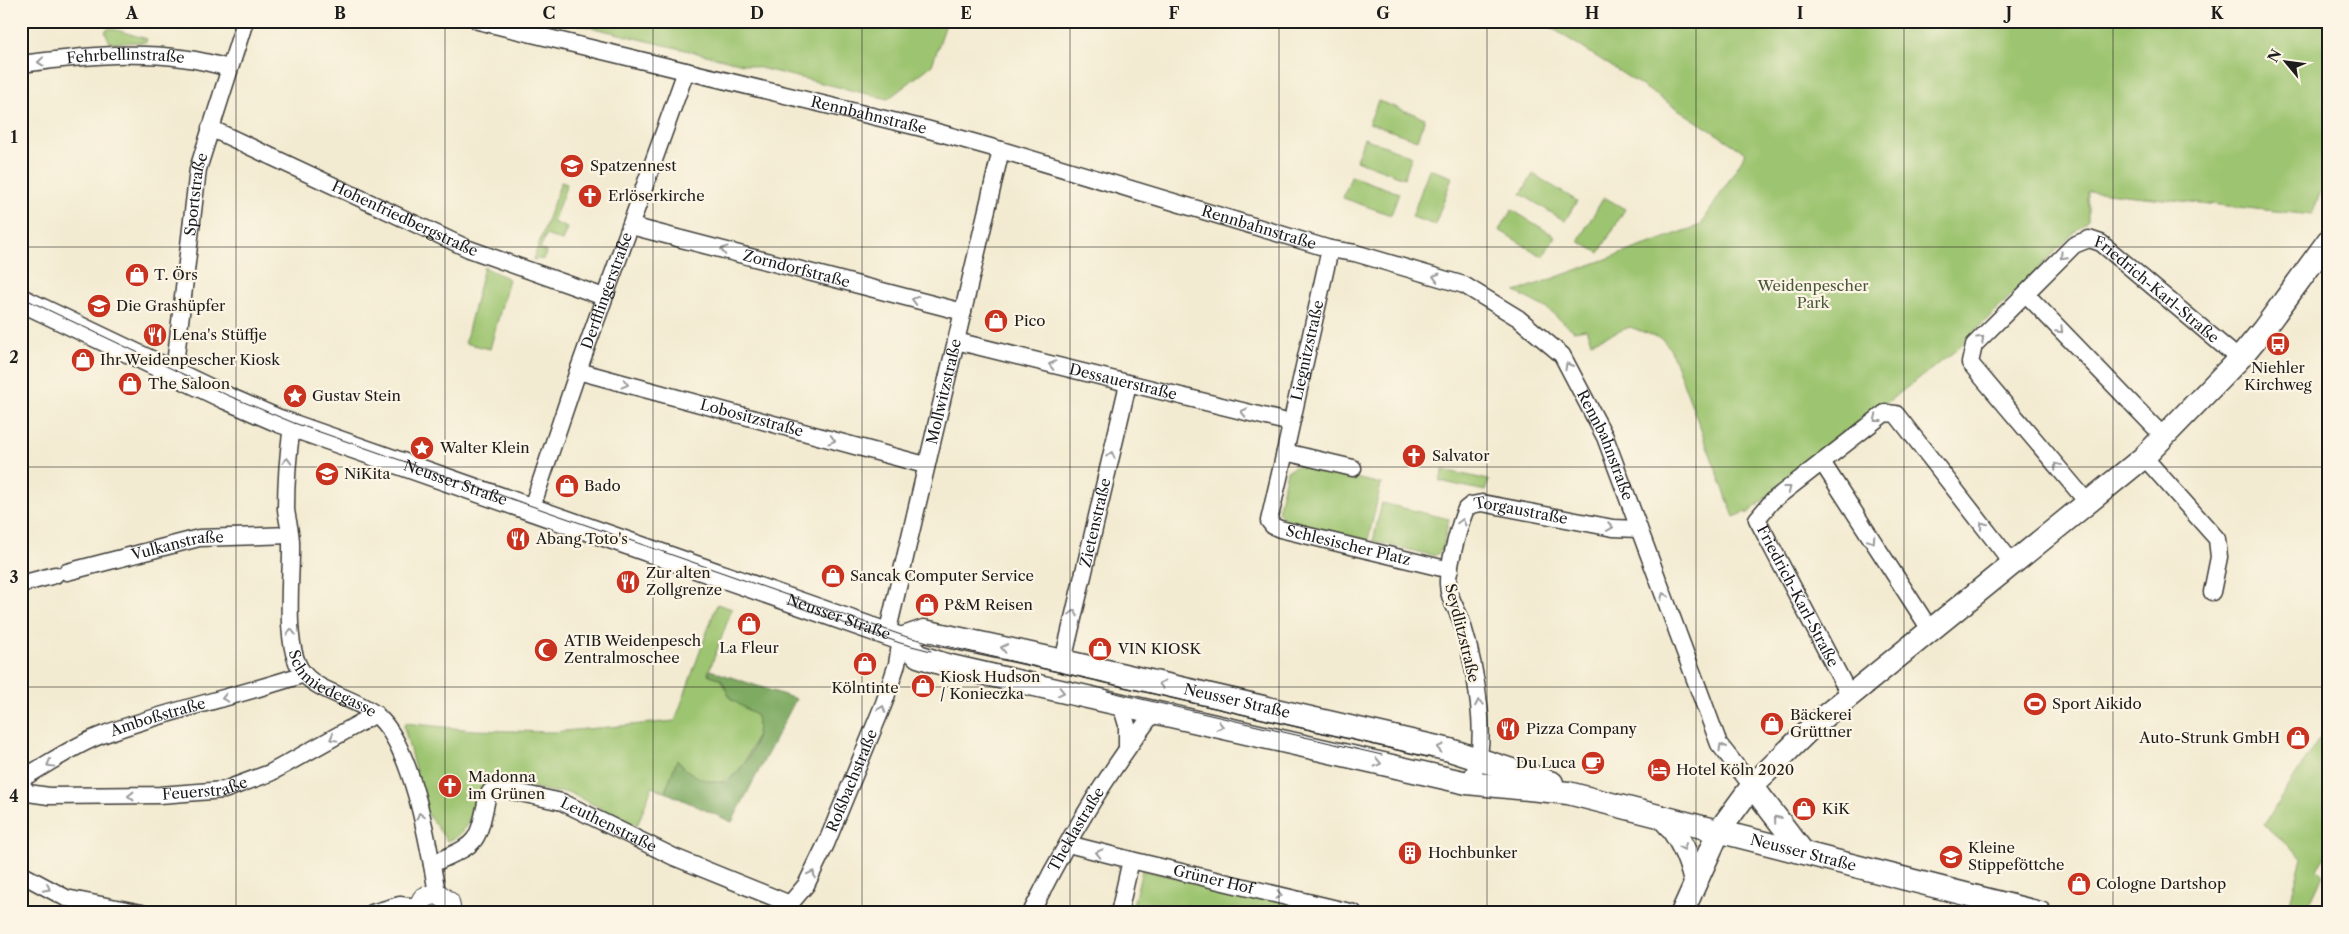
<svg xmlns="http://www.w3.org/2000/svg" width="2349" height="934" font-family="'Libre Caslon Text',serif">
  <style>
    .green { fill: #9dc46f; stroke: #5c7046 }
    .forest { fill: #7eaa62; stroke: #4d633f }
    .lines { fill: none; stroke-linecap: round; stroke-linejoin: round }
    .minor-casing { stroke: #3c3b37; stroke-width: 19 }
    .tertiary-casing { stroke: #3c3b37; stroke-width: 22 }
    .secondary-casing { stroke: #3c3b37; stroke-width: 25 }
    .minor { stroke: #fff; stroke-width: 16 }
    .tertiary { stroke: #fff; stroke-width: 20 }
    .secondary { stroke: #fff; stroke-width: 22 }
    .tram { stroke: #1c1c1c; stroke-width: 1 }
    .oneway { stroke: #999 }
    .grid { fill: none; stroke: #1c1c1c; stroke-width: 1; stroke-opacity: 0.55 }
    .labels { text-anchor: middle; stroke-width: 4.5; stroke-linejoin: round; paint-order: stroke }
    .street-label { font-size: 15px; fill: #1c1c1c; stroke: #fcf5e5 }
    .poi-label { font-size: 15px; fill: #1c1c1c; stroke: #fcf5e5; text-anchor: start }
    .park-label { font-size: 15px; fill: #495739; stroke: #fcf5e5 }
    .neatline { fill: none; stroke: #1c1c1c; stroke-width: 2 }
    .grid-label { font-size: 16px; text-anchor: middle; font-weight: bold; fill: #1c1c1c }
  </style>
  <rect width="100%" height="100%" fill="#fcf5e5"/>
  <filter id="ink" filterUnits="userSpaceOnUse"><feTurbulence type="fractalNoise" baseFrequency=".02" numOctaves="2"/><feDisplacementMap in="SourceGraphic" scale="10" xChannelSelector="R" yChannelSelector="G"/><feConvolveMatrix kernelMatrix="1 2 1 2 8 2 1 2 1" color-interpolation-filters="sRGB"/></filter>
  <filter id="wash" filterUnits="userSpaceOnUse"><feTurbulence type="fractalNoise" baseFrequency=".0096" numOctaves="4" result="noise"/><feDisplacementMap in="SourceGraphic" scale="20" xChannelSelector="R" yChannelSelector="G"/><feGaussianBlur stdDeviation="1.12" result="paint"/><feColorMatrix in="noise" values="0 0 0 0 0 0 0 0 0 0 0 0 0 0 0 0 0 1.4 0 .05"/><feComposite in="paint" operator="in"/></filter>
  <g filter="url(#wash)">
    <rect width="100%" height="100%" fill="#f3ebd1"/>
    <!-- green -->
    <path class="green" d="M565,21h382l-15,44 -44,34z
      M1541,21h787v151l-16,43 -224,-24v28l-134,133 -141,106 -66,56 -1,-2 -12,5 -64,-169 -8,-9 -32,-12 -39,15 -5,-13 -12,2 -28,-23 -31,-16 186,-67 45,-72z
      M110,28l37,11 -1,3 -36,1 -5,-12z
      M1378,101l47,17 -8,22 -48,-17z
      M1364,138l48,18 -8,22 -48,-18z
      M1429,169l23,8 -17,48 -23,-8z
      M1533,174l44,27 -12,20 -44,-27z
      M1351,176l48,17 -8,22 -48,-17z
      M561,182l6,2 -14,38 14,6 -5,13 -16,-6 -6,14 6,3 -2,7 -11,1z
      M1604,197l21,12 -26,44 -21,-12z
      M1512,210l43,26 -12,21 -44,-27z
      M484,267l25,12 -19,70 -25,-6z
      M1298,465l83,19 -13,56 -82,-19 -8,-9 9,-41z
      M1443,470l46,10 -4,11 -45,-10z
      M1382,503l67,16 -7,31 -7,6 -62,-15z
      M717,604l15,5 -24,65 12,5 11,20 26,17c3,13 -2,25 -8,37 -18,39 -46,37 -72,7l-12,32 -13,-5 -15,39 -69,-34h-14l-56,-12c-35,4 -17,54 -51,61l-21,-29 -22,-85 1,-4 68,7 80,2 122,-11z
      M2328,725v127l-11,17 6,6 -18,38h-18l15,-55 -38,-33z
      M1142,870l193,43h-204z"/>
    <!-- forest -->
    <path class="forest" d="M710,670l86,29 -64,123 -67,-30 12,-32c13,15 28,24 49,22 19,-12 36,-43 31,-66l-26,-17 -10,-20 -13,-5z"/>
  </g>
  <g filter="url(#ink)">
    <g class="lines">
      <!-- minor casing -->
      <g class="minor-casing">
        <g id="minor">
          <path id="s1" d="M478,21l448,108 75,21 329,99 25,4 109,32 54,33 44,37 43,82 114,307 33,42"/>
          <path id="s2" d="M21,64c69,-9 140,-17 207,4"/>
          <path id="s3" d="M210,128l259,121 135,48"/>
          <path id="s4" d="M631,226l332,86"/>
          <path d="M2026,294l138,143"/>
          <path id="s5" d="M956,341l335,82"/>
          <path id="s6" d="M578,371l347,94"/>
          <path id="s7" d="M174,373l24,-204 47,-148"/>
          <path id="s8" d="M292,426c-4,28 -6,55 -6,83 1,11 5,22 5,34 1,32 -8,100 10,127 14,22 53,27 74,44 37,29 54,133 62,179"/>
          <path id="s9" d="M1285,452l45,-203"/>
          <path d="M2144,457l73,82 2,18 -7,35"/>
          <path id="s10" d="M1822,462l-50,39 -15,18 93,177"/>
          <path id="s11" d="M1353,468l-68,-16 -16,69 4,5 7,3 170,41"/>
          <path id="s12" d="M2088,503l-118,-140 4,-18 100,-100 15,-6 12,4 138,116"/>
          <path id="s13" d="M531,510l47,-139 108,-300"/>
          <path id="s14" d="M67,572l132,-34 91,-3"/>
          <path d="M21,584l34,-9"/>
          <path d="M1931,631l-109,-169 63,-49 11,1 117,150"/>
          <path id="s15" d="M887,634l114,-484"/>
          <path id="s16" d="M1063,661l65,-277"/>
          <path d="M1121,705l6,20v23"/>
          <path id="s17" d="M21,779c26,-14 53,-34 81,-44 66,-25 135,-38 202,-61"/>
          <path id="s18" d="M1467,783c28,-29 6,-124 -5,-160 -4,-13 -14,-25 -14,-39 -1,-14 12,-62 18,-75l5,-4 11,-2 131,25 26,1"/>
          <path id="s19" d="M21,784l7,9 21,3 111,-1 64,-5 46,-17 106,-59"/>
          <path d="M1068,844l63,16"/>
          <path id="s20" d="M432,864c45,-21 45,-17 55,-66l3,-6 7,-4 65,14 112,55 116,47"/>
          <path d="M21,874l45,24 76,15"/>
          <path id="s21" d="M784,911l22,-26 20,-41 58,-141 13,-39 4,-25"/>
          <path d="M372,913l28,-8 18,2"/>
          <path id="s22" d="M1031,913c34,-70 76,-139 123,-201"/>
          <path id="s23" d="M1119,913l12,-53 223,53"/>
        </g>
      </g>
      <!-- tertiary casing -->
      <g class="tertiary-casing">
        <path id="tertiary" d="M419,913l-1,-6 5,-9 14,-5 12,9 2,11"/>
      </g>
      <!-- secondary casing -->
      <g class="secondary-casing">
        <g id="secondary">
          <path id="s24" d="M21,300l205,98 53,23 622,218 17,17 28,9 521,118 101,10 472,120"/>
          <path id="s25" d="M901,639l23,-8 139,30 387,89 102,33"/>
          <path d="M1752,786l51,66"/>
          <path d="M1662,817c18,19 27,39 33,65"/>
          <path d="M1682,913l37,-82 33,-45 63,-62 329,-267 95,-98 24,-29 65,-89"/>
        </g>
      </g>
      <!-- minor -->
      <use href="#minor" class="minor"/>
      <!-- tertiary -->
      <use href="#tertiary" class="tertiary"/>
      <!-- secondary -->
      <use href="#secondary" class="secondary"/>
      <!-- tram -->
      <path class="tram" d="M21,297l206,98 67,28 613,214 524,121
        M787,603l113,40 31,8
        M1107,691l275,64"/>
    </g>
    <!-- one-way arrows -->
    <defs><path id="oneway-chevron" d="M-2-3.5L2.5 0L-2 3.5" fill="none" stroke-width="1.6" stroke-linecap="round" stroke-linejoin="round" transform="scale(1.25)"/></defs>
    <g class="oneway">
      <use href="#oneway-chevron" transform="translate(41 62) rotate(174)"/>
      <use href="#oneway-chevron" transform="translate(724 250) rotate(-165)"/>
      <use href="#oneway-chevron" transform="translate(2063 256) rotate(134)"/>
      <use href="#oneway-chevron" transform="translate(1436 277) rotate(-164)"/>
      <use href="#oneway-chevron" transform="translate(915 300) rotate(-165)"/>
      <use href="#oneway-chevron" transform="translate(2060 330) rotate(46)"/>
      <use href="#oneway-chevron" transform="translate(1981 339) rotate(-44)"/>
      <use href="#oneway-chevron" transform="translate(1052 365) rotate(-166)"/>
      <use href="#oneway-chevron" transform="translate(1568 366) rotate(-120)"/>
      <use href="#oneway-chevron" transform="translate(625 384) rotate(15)"/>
      <use href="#oneway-chevron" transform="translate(1244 412) rotate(-167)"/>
      <use href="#oneway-chevron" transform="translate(1877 419) rotate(142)"/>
      <use href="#oneway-chevron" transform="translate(832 440) rotate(15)"/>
      <use href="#oneway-chevron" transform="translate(1111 455) rotate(-76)"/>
      <use href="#oneway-chevron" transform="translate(287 461) rotate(-88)"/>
      <use href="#oneway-chevron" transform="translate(2057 466) rotate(-130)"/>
      <use href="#oneway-chevron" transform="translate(1788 489) rotate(-38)"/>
      <use href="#oneway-chevron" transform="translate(1462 522) rotate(-75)"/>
      <use href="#oneway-chevron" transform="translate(1983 525) rotate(-128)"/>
      <use href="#oneway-chevron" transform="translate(1610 527) rotate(8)"/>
      <use href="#oneway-chevron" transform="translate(1872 540) rotate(57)"/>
      <use href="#oneway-chevron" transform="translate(1664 596) rotate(-111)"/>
      <use href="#oneway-chevron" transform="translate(1074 613) rotate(-77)"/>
      <use href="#oneway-chevron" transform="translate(291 632) rotate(-92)"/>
      <use href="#oneway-chevron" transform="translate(1004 648) rotate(-168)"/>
      <use href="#oneway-chevron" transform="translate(1162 684) rotate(-167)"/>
      <use href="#oneway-chevron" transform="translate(1061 692) rotate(13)"/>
      <use href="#oneway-chevron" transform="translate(225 698) rotate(167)"/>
      <use href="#oneway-chevron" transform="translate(1479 703) rotate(-101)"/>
      <use href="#oneway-chevron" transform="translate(882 709) rotate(-69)"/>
      <use href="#oneway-chevron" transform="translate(1220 726) rotate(13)"/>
      <use href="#oneway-chevron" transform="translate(333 738) rotate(151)"/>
      <use href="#oneway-chevron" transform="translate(1722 747) rotate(-120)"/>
      <use href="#oneway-chevron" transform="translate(1440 748) rotate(-167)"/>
      <use href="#oneway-chevron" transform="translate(1378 763) rotate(13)"/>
      <use href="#oneway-chevron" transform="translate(50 764) rotate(151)"/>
      <use href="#oneway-chevron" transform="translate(131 796) rotate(180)"/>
      <use href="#oneway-chevron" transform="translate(420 816) rotate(-105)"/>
      <use href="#oneway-chevron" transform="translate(1777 819) rotate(-130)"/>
      <use href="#oneway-chevron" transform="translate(1683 847) rotate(66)"/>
      <use href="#oneway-chevron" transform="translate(1099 853) rotate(-167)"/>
      <use href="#oneway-chevron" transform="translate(812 874) rotate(-63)"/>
      <use href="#oneway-chevron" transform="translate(47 888) rotate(28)"/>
      <use href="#oneway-chevron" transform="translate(1279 895) rotate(13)"/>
    </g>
  </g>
  <!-- grid -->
  <path class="grid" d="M236,21v892M445,21v892M653,21v892M862,21v892M1070,21v892M1279,21v892M1487,21v892M1696,21v892M1904,21v892M2113,21v892M21,247h2307M21,467h2307M21,687h2307"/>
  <!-- icons -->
  <defs>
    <g id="school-disc" transform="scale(1.25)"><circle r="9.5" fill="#c8321e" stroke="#fcf5e5"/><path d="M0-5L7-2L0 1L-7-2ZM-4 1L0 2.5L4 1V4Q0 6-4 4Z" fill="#fff"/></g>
    <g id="church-disc" transform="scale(1.25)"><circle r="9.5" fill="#c8321e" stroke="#fcf5e5"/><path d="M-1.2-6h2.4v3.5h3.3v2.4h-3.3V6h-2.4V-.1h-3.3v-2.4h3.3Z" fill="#fff"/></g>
    <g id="shop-disc" transform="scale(1.25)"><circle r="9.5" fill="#c8321e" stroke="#fcf5e5"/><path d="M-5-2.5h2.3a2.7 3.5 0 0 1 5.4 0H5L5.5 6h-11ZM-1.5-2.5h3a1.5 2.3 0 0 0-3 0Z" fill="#fff"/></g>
    <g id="restaurant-disc" transform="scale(1.25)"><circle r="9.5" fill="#c8321e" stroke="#fcf5e5"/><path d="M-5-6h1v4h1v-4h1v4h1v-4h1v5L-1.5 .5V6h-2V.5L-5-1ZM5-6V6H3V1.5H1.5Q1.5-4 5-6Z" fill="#fff"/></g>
    <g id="bus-disc" transform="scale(1.25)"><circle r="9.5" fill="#c8321e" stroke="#fcf5e5"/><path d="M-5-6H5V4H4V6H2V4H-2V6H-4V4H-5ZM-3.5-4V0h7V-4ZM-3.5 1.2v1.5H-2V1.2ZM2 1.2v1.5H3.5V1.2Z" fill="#fff"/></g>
    <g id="sight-disc" transform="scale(1.25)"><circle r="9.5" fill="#c8321e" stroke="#fcf5e5"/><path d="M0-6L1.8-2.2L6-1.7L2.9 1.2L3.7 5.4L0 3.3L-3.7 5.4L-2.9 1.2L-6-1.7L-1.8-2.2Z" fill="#fff"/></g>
    <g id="mosque-disc" transform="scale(1.25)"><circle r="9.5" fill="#c8321e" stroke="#fcf5e5"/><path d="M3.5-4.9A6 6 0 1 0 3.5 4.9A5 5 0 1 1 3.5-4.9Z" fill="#fff"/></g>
    <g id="stadium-disc" transform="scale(1.25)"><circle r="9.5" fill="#c8321e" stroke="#fcf5e5"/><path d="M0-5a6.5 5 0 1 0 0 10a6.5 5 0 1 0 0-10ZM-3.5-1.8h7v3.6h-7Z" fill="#fff"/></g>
    <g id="cafe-disc" transform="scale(1.25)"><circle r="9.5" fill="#c8321e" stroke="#fcf5e5"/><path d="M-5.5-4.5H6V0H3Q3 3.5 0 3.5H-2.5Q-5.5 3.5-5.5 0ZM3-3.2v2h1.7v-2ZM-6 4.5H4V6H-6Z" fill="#fff"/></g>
    <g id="hotel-disc" transform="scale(1.25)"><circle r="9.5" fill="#c8321e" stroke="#fcf5e5"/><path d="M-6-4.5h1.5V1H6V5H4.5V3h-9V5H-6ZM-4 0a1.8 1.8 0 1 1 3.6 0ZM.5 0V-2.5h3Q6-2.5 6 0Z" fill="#fff"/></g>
    <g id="building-disc" transform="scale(1.25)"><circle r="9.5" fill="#c8321e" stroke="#fcf5e5"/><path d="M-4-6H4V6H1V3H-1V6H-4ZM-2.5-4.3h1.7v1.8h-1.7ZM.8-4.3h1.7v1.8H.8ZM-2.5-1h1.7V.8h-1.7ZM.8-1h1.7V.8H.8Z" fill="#fff"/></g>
  </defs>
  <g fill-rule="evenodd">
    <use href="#school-disc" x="572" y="166"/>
    <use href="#church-disc" x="590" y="196"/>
    <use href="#shop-disc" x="137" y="275"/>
    <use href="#school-disc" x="99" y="306"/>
    <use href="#shop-disc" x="996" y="321"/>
    <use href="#restaurant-disc" x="155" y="335"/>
    <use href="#bus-disc" x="2278" y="344"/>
    <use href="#shop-disc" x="83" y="360"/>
    <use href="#shop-disc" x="130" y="384"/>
    <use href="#sight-disc" x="295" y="396"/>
    <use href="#sight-disc" x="422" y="448"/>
    <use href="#church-disc" x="1414" y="456"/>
    <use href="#school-disc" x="327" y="474"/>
    <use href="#shop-disc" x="567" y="486"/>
    <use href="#restaurant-disc" x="518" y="539"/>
    <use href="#shop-disc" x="833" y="576"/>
    <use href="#restaurant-disc" x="628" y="582"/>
    <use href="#shop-disc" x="927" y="605"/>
    <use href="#shop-disc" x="749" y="624"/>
    <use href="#shop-disc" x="1100" y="649"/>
    <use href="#mosque-disc" x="546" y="650"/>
    <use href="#shop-disc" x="865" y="664"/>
    <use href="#shop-disc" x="923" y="686"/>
    <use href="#stadium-disc" x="2035" y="704"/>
    <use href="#shop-disc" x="1772" y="724"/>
    <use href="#restaurant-disc" x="1508" y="729"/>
    <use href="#shop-disc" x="2298" y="738"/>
    <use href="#cafe-disc" x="1593" y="763"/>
    <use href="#hotel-disc" x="1659" y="770"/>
    <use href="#church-disc" x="450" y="786"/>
    <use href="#shop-disc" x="1804" y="809"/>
    <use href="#building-disc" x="1410" y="853"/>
    <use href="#school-disc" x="1951" y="857"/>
    <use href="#shop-disc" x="2079" y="884"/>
  </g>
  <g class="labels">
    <!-- street labels -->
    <g class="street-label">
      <text dy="5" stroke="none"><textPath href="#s2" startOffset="105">Fehrbellinstraße</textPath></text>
      <text dy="5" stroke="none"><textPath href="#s1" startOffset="402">Rennbahnstraße</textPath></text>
      <text dy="5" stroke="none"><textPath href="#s7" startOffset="180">Sportstraße</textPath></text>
      <text dy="5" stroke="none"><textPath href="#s3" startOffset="215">Hohenfriedbergstraße</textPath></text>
      <text dy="5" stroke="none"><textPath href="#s1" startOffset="808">Rennbahnstraße</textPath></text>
      <text dy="5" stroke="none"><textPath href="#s4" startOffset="171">Zorndorfstraße</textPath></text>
      <text dy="5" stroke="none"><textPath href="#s13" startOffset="232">Derfflingerstraße</textPath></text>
      <text dy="5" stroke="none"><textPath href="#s12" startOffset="444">Friedrich-Karl-Straße</textPath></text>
      <text dy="5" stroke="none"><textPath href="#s9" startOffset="104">Liegnitzstraße</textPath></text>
      <text dy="5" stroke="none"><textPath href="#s5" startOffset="172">Dessauerstraße</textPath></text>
      <text dy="5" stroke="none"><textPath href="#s15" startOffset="249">Mollwitzstraße</textPath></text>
      <text dy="5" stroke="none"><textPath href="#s6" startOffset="180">Lobositzstraße</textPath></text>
      <text dy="5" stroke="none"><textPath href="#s1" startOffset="1242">Rennbahnstraße</textPath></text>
      <text dy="5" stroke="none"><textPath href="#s24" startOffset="472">Neusser Straße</textPath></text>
      <text dy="5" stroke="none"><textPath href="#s18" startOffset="341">Torgaustraße</textPath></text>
      <text dy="5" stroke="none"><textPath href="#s16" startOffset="142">Zietenstraße</textPath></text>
      <text dy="5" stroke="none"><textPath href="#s11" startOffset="225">Schlesischer Platz</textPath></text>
      <text dy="5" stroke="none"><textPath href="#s14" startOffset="114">Vulkanstraße</textPath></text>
      <text dy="5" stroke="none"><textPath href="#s10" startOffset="174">Friedrich-Karl-Straße</textPath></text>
      <text dy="5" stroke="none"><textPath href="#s24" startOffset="878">Neusser Straße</textPath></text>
      <text transform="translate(1462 633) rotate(76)" y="5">Seydlitzstraße</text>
      <text dy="5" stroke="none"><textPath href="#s8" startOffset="279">Schmiedegasse</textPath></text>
      <text dy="5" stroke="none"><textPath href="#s25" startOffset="345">Neusser Straße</textPath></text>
      <text dy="5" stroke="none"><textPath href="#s17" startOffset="151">Amboßstraße</textPath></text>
      <text dy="5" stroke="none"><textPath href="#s21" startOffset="148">Roßbachstraße</textPath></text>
      <text dy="5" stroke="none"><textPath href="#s19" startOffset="189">Feuerstraße</textPath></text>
      <text dy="5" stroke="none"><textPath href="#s20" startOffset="226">Leuthenstraße</textPath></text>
      <text dy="5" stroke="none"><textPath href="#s22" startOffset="95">Theklastraße</textPath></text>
      <text dy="5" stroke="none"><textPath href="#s24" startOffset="1876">Neusser Straße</textPath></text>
      <text dy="5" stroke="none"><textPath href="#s23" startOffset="139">Grüner Hof</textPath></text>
    </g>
    <!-- poi labels -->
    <g class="poi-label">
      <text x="590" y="171">Spatzennest</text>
      <text x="608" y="201">Erlöserkirche</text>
      <text x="154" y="280">T. Örs</text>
      <text x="116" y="311">Die Grashüpfer</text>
      <text x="1014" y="326">Pico</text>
      <text x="172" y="340">Lena's Stüffje</text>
      <text x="100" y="365">Ihr Weidenpescher Kiosk</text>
      <text x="2278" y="373" text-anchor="middle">Niehler<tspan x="2278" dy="17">Kirchweg</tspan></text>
      <text x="148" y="389">The Saloon</text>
      <text x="312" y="401">Gustav Stein</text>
      <text x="440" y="453">Walter Klein</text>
      <text x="1432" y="461">Salvator</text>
      <text x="344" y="479">NiKita</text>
      <text x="584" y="491">Bado</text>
      <text x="536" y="544">Abang Toto's</text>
      <text x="646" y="578">Zur alten<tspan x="646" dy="17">Zollgrenze</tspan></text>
      <text x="850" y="581">Sancak Computer Service</text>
      <text x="944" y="610">P&amp;M Reisen</text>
      <text x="564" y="646">ATIB Weidenpesch<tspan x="564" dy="17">Zentralmoschee</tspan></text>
      <text x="749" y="653" text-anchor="middle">La Fleur</text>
      <text x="1118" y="654">VIN KIOSK</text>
      <text x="940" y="682">Kiosk Hudson<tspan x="940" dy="17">/ Konieczka</tspan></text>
      <text x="865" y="693" text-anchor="middle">Kölntinte</text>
      <text x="2052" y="709">Sport Aikido</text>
      <text x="1790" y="720">Bäckerei<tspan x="1790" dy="17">Grüttner</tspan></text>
      <text x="1526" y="734">Pizza Company</text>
      <text x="2280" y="743" text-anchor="end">Auto-Strunk GmbH</text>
      <text x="1576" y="768" text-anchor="end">Du Luca</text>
      <text x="1676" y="775">Hotel Köln 2020</text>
      <text x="468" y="782">Madonna<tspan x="468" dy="17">im Grünen</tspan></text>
      <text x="1822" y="814">KiK</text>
      <text x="1968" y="853">Kleine<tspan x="1968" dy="17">Stippeföttche</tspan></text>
      <text x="1428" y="858">Hochbunker</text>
      <text x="2096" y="889">Cologne Dartshop</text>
    </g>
    <!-- park labels -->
    <g class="park-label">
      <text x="1813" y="291">Weidenpescher<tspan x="1813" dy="17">Park</tspan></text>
    </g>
  </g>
  <!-- margin -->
  <rect width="2349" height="934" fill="none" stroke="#fcf5e5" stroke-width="55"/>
  <!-- north arrow -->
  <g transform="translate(2286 62) rotate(299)" stroke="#fcf5e5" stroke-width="4" paint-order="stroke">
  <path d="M0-4L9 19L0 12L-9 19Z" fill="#1c1c1c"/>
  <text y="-8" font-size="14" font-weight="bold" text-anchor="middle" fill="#1c1c1c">N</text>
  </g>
  <rect x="28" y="28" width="2294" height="878" class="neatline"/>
  <g class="grid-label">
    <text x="132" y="19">A</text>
    <text x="340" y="19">B</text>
    <text x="549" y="19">C</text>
    <text x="757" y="19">D</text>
    <text x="966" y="19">E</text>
    <text x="1174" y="19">F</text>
    <text x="1383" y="19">G</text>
    <text x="1592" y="19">H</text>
    <text x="1800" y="19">I</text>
    <text x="2009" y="19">J</text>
    <text x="2217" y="19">K</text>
    <text x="14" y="143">1</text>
    <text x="14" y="363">2</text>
    <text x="14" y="583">3</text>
    <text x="14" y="802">4</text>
  </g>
</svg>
